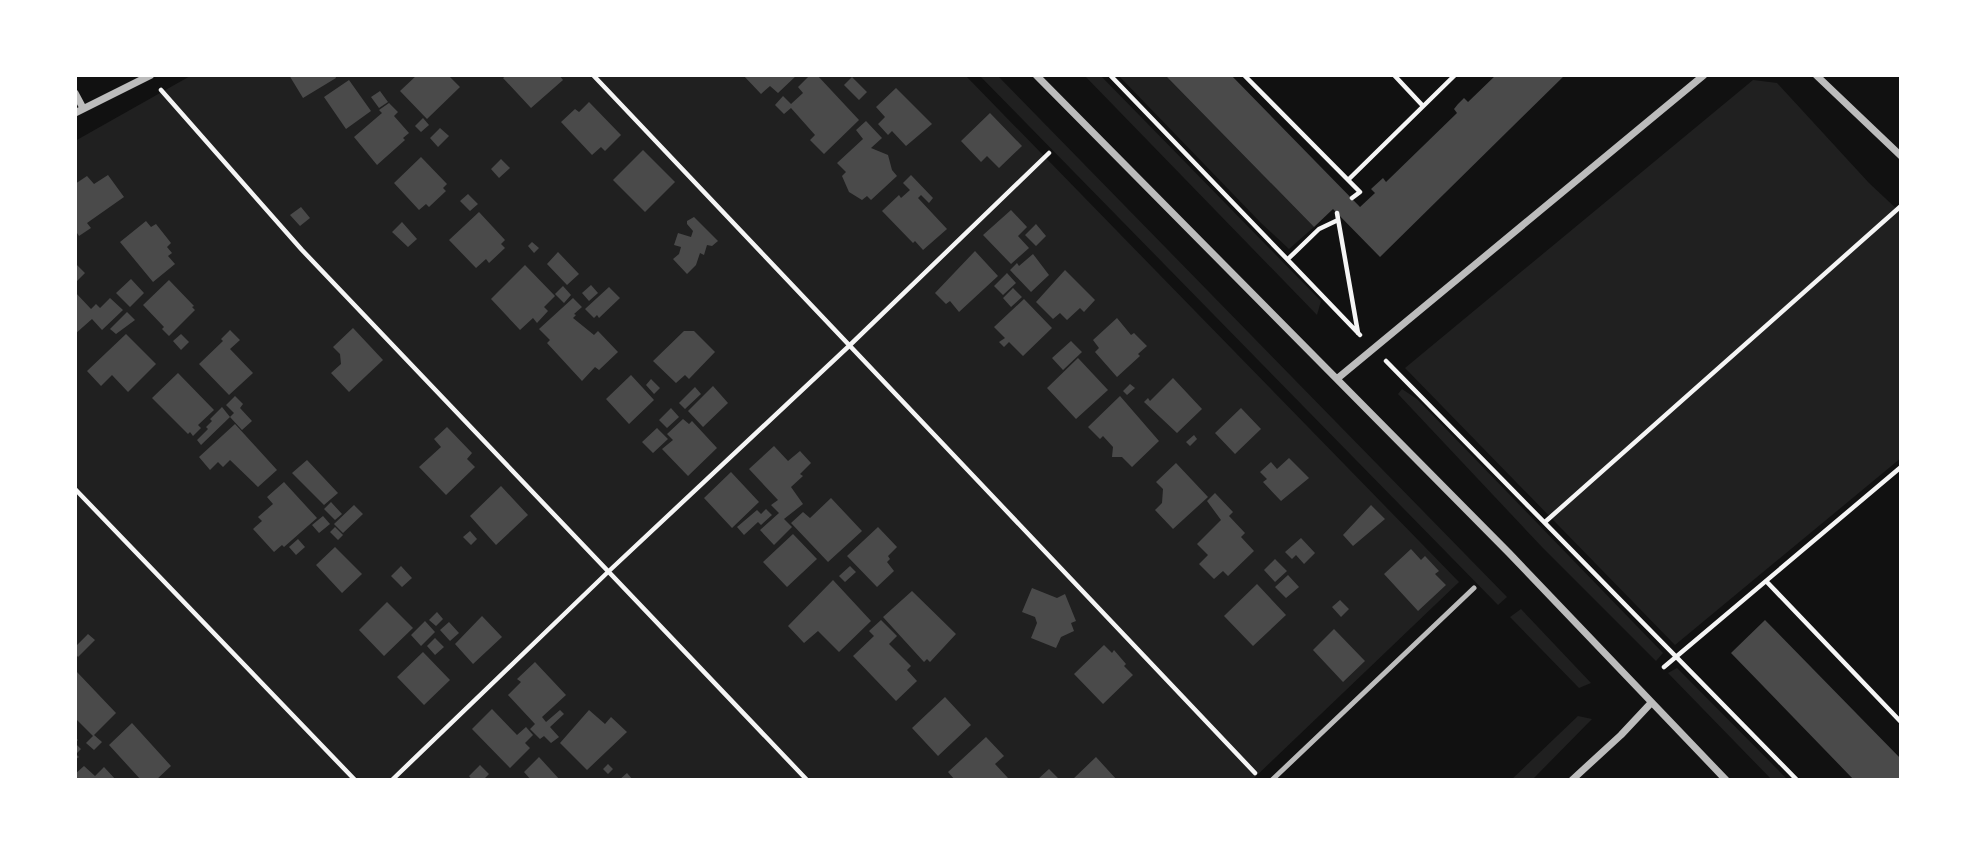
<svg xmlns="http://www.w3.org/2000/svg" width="1976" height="855" font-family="Helvetica,sans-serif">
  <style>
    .green { fill: #202020 }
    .building { fill: #4a4a4a }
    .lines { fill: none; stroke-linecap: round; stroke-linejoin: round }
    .path { stroke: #f5f5f5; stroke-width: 4.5 }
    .service { stroke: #bcbcbc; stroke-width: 5 }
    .minor { stroke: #bcbcbc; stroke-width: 7 }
  </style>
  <rect width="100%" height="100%" fill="#111"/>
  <!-- green -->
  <path class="green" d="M192,75h773l494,507 -207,198h-1177v-639z
    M979,75h18l510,522 -9,8z
    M1084,75h16l221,226 -4,14z
    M1118,75h47l149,152 -25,22 -28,-26z
    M1753,80l24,3 92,100 32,30v245l-226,187 -270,-277z
    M1402,389l15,10 246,254 -7,8 -114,-114 -144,-153z
    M1521,609l70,74 -12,5 -69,-71z
    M1677,668l111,112h-16l-104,-107z
    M1578,716l14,3 -60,61h-21z"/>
  <!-- building -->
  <path class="building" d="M289,75h46l1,3 -33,20z
    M417,75h31l12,12 -33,32 -27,-28z
    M507,75h52l4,5 -32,28 -28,-30z
    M743,75h54l-19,18 -8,-7 -9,8z
    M810,75h7l42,45 -35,34 -14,-14 5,-5 -24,-27 -7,6 -9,-9 8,-9 8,8 12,-11 -5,-6z
    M1165,75h66l129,132 15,-14 -4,-4 12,-11 3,4 71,-69 -3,-4 4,-5 6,-6 4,4 28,-27h69l-185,182 -47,-48 -19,18z
    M852,77l15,15 -8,8 -15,-15z
    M349,80l22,31 -25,18 -22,-32z
    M896,88l36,36 -26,22 -14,-15 -4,4 -10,-11 7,-7 -9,-10z
    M380,91l8,11 -9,6 -8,-11z
    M589,102l32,33 -16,16 -4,-4 -9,8 -31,-33 14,-13 4,3z
    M389,103l9,9 -4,4 15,17 -6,5 2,2 -28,25 -23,-28 28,-24 -3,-3z
    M990,113l32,33 -23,22 -12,-12 -6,6 -20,-21z
    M423,118l6,7 -8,7 -6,-6z
    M866,121l16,17 -11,10 17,7 4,15 5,6 -26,24 -4,-4 -5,4 -13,-8 -7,-16 4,-4 -9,-9 26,-24 -7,-9z
    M440,128l9,8 -11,11 -8,-9z
    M643,150l32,32 -30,30 -32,-32z
    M421,157l26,27 -4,4 3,3 -17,16 -3,-3 -7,6 -25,-27z
    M501,159l9,9 -11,10 -8,-9z
    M108,175l16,22 -37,26 4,5 -12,8 -4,-6 2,-1 -2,-3v-42l12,-8 7,8z
    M911,175l22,23 -4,5 -8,-8 -3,3 29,31 -24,21 -8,-9 -2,2 -31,-32 17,-16 2,3 9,-8 -7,-7z
    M468,194l10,10 -8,7 -10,-10z
    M301,207l9,11 -10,8 -10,-11z
    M1011,210l16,17 -9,9 11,12 -18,16 -28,-29z
    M479,212l26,28 -4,4 4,4 -16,15 -3,-4 -10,9 -27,-28z
    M694,217l24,24 -6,5 -5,-1 -3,10 -4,-2 -4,12 -9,9 -14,-15 6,-5 2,-7 -7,-2 4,-12 13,4 2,-6 -6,-7v-3z
    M146,221l5,6 5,-3 15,19 -4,4 5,6 -4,3 7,8 -22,18 -33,-40z
    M402,222l15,17 -9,8 -16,-15z
    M1036,224l10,12 -10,10 -11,-11z
    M532,242l7,6 -5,5 -6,-7z
    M975,251l23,25 -39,36 -9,-11 -4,3 -11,-11z
    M558,252l21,22 -12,11 -20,-21z
    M1033,254l16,21 -18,17 -21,-22 7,-7 2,3z
    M75,263l10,10 -10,10z
    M525,265l30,31 -11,11 4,4 -11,12 -4,-5 -13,12 -29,-31z
    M1065,270l30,30 -11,12 -4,-4 -13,12 -7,-7 -7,6 -17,-17z
    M1007,273l9,10 -13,12 -9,-9z
    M131,279l13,14 -14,14 -14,-14z
    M169,280l25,26 -2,1 3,3 -26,26 -7,-7 2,-2 -21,-22z
    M591,285l7,8 -9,8 -7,-8z
    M563,286l8,9 -7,8 -9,-9z
    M609,287l11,11 -21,20 -2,-3 -3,3 -9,-9z
    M1013,288l9,9 -11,10 -8,-9z
    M75,292l16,17 5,-5 4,4 10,-10 13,12 -21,20 -10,-11 -17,15z
    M573,298l9,9 -8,7 2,1 -3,3 21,17 4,-4 20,21 -19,18 -4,-3 -13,14 -35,-38 3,-3 -11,-11z
    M1024,299l28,29 -29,28 -14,-14 -5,5 -5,-5 6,-4 -11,-11z
    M127,312l8,8 -19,14 -6,-5z
    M1117,318l14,17 3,-2 13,13 -9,8 2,2 -23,21 -22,-25 4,-4 -6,-8z
    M353,328l30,32 -34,32 -18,-19 10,-9 -1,-10 -7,-7z
    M230,330l10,10 -10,9 23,24 -24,22 -30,-31 24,-23 -2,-2z
    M684,331h10l21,21 -26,27 -4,-4 -9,8 -23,-22z
    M126,334l30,30 -28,28 -16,-17 -11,11 -14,-15z
    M181,334l8,8 -8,8 -8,-9z
    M1071,341l11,11 -19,18 -11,-12z
    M1078,358l30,32 -32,29 -29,-31z
    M178,373l36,37 -16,15 3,3 -8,8 -3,-4 -2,2 -36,-36z
    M631,375l23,25 -25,24 -23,-25z
    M1173,378l29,31 -25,24 -33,-31 4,-4 2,3z
    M651,379l9,9 -6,6 -8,-9z
    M1130,384l5,4 -8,7 -4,-4z
    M713,386l15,17 -25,24 -15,-16z
    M695,387l6,7 -16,15 -6,-6z
    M235,396l8,8 -3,4 12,13 -10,9 -12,-13 4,-4 -8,-8z
    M1120,396l39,45 -27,26 -10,-10h-10l1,-10 -10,-11 -3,3 -12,-12z
    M222,407l8,10 -29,28 -4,-5 11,-11 -2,-2 6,-6 -2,-2z
    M671,408l8,9 -12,11 -8,-8z
    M1241,408l20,21 -26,25 -20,-21z
    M683,419l6,5 3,-3 25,27 -29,28 -26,-27 11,-9 -6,-6z
    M235,424l42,46 -19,17 -28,-27 -7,7 -5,-5 -8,8 -11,-13z
    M447,427l25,26 -5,6 8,8 -29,28 -27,-28 22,-20 -7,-8z
    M657,428l11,11 -15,14 -11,-11z
    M1194,435l3,4 -7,7 -4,-4z
    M774,446l14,15 12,-10 11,12 -11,11 3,2 -12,11 12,17 -19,15 8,8 -18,18 -14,-15 19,-17 -8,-8 7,-5 -29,-31z
    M1289,458l20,20 -28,23 -18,-19 4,-3 -7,-7 11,-10 6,7z
    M307,460l31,33 -14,12 -32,-32z
    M1176,463l32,34 -35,32 -18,-19 7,-7 1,-14 -7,-7z
    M731,472l28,30 -27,26 -28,-30z
    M284,482l33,36 -33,29 -2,-2 -8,7 -21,-23 9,-8 -4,-4 15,-13 -6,-7z
    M501,486l27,29 -32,30 -26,-29z
    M1215,493l18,19 -4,4 16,17 -4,4 13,14 -26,25 -5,-5 -9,8 -15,-15 9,-9 -11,-11 24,-24 -14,-19z
    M831,498l31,33 -34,31 -37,-39 12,-11 7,6z
    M331,502l11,12 -7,6 -11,-11z
    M354,505l9,9 -20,19 -9,-9z
    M1371,505l14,14 -32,27 -10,-11z
    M766,509l6,6 -11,10 -3,-3 -14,13 -7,-8 20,-17 4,4z
    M323,516l7,8 -11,9 -7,-8z
    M335,527l8,8 -5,5 -8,-8z
    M878,527l19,20 -9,9 2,3 -3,3 7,9 -17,16 -30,-31z
    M470,531l7,8 -6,6 -8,-8z
    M793,534l24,25 -30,28 -24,-25z
    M1301,538l14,15 -11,11 -8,-9 -4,4 -7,-7z
    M298,539l7,8 -9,8 -7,-8z
    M335,547l27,27 -20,19 -26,-28z
    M1411,549l10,11 4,-4 14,15 -4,3 11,11 -28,26 -34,-37z
    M1275,559l12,12 -12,11 -11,-12z
    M401,566l11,12 -10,9 -11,-11z
    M850,566l6,6 -11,10 -6,-6z
    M1288,575l11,12 -13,11 -11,-11z
    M833,580l38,41 -32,31 -21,-21 -14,12 -16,-17z
    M1257,584l29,31 -33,31 -29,-30z
    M1032,588l25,10 8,-4 11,27 -5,2 3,8 -13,6 -5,11 -25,-10 6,-15 -2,-6 -13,-5z
    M912,591l44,43 -26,28 -3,-3 -3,3 -41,-45z
    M1340,600l9,9 -8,8 -9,-10z
    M387,602l26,26 -29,28 -25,-26z
    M437,612l6,7 -7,7 -7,-6z
    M482,616l20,21 -29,27 -18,-20z
    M881,620l16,16 -8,8 22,22 -4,4 10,11 -21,20 -43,-45 21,-20 -5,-5z
    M1765,620l136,139v21h-47l-123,-127z
    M425,621l10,11 -14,14 -10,-11z
    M449,622l10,11 -9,8 -10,-11z
    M1334,629l31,32 -22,21 -30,-32z
    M88,634l7,6 -17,17 -3,-4v-6z
    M435,638l9,9 -9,8 -8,-9z
    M1104,645l8,8 2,-3 12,14 -2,2 9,9 -30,29 -29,-30z
    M423,652l27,28 -26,25 -27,-28z
    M535,662l31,33 -24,22 4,5 14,-12 4,4 -14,13 9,10 -8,6 -7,-7 -4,3 -10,-10 5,-5 -27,-29 13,-13 -4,-3z
    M77,672l39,41 -23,23 -18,-18z
    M945,697l26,28 -33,31 -26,-28z
    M492,709l25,26 9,-8 7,8 -8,8 5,5 -20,20 -38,-39z
    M589,710l16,14 6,-7 16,15 -40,38 -27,-27z
    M132,723l39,43 -15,14h-15l-32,-35z
    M94,735l8,7 -8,8 -8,-7z
    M75,737l3,3 -3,3 6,6 -5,5 3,3 -4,3z
    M986,737l18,19 -9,8 13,14 -2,2h-51l-7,-8z
    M539,757l21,23h-29l-7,-8z
    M1096,757l21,23h-45z
    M608,764l5,5 -5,5 -5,-5z
    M480,765l9,9 -6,6h-11l-3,-4z
    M84,766l11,10 9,-9 12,13h-41v-6z
    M1049,769l9,9 -1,2h-20z
    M627,773l6,7h-14z"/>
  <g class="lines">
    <!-- path -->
    <path class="path" d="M593,75l662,698
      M1110,75l250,260
      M1244,75l116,117 -8,6
      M1394,75l29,31
      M161,90l141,160 505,530
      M1348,180l107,-105
      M1337,213l21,120
      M1288,259l31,-30 19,-9
      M1386,361l411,419
      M75,489l280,291
      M1545,522l356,-316
      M1766,581l135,141
      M1664,667l237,-200
      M392,780l217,-209 240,-225 200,-193"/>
    <!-- service -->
    <path class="service" d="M1272,780l202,-192"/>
    <!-- minor -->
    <path class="minor" d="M1036,75l473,478 217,227
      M1816,75l85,81
      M75,93l8,15
      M75,113l76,-38
      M1338,378l366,-303
      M1572,780l49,-45 30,-32"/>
  </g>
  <!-- border -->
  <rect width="1976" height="855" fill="none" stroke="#ffffff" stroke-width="154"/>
</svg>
